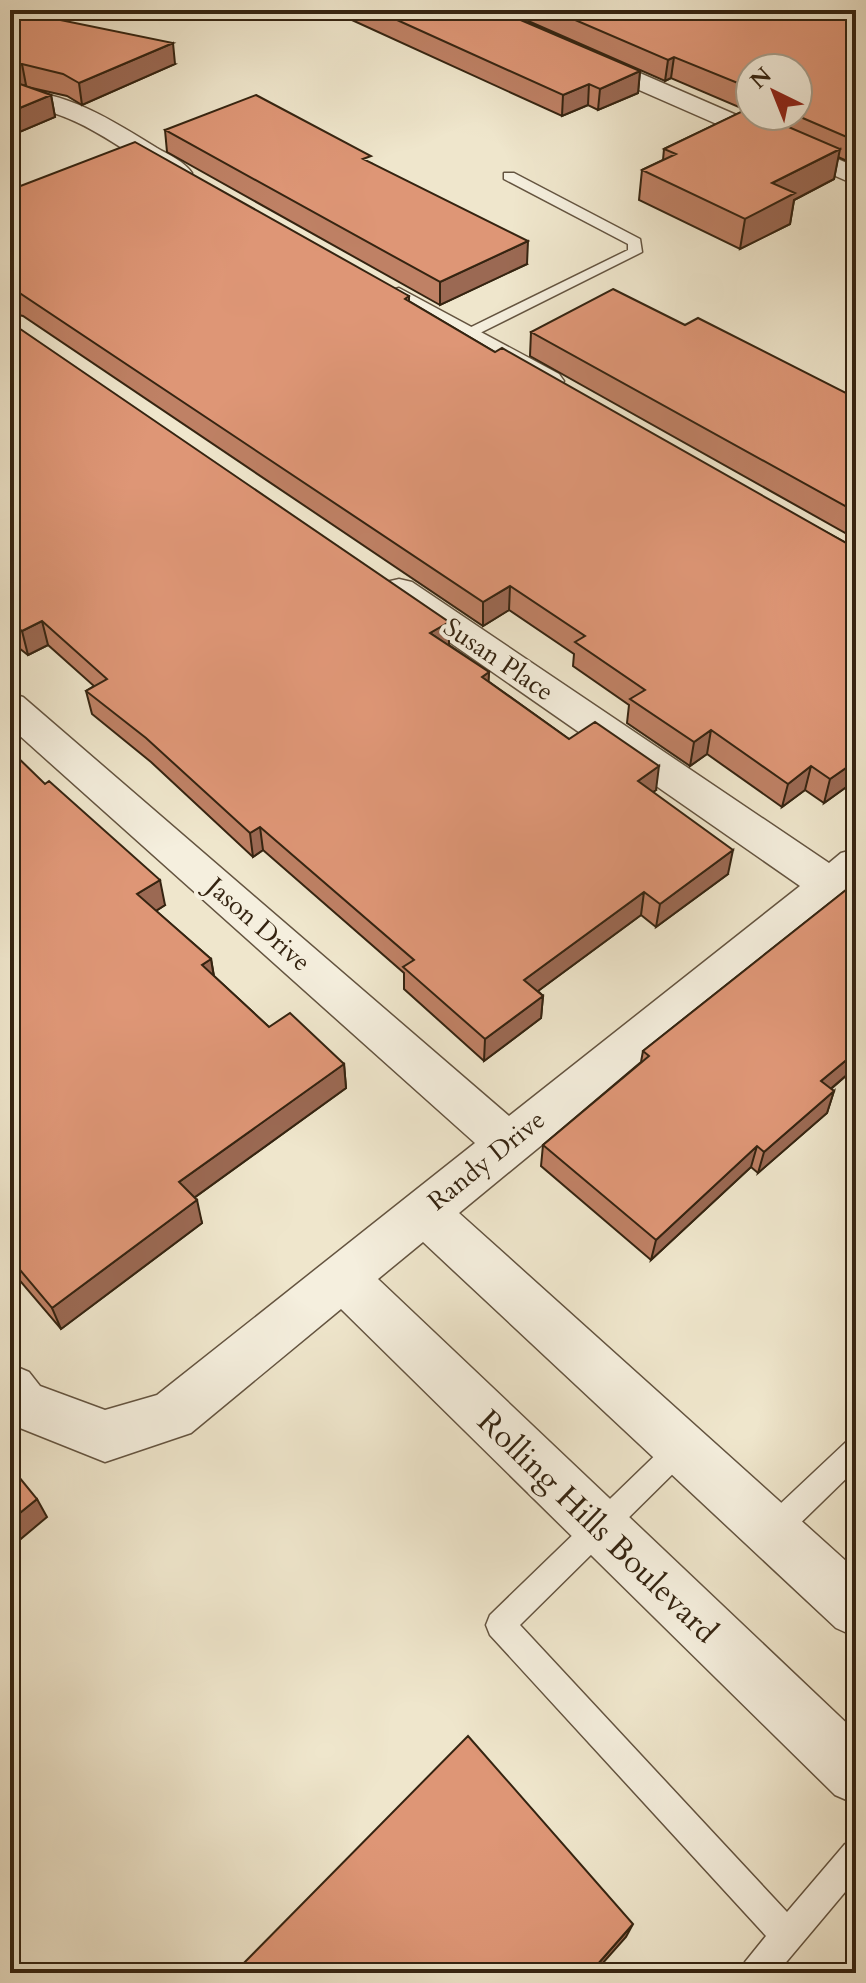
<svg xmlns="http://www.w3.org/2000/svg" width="866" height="1983" font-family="Cardo,serif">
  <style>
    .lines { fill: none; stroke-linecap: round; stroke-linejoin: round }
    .lane-casing { stroke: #645440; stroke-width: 3 }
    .street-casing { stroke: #645440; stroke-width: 3 }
    .lane { fill: #f5efde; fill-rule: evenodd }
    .street { fill: #f5efde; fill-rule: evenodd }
    .wall { fill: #bf8165; stroke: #352411; stroke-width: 2; fill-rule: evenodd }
    .shaded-wall { fill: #9b6953; stroke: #352411; stroke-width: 2 }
    .building { fill: #de9676; stroke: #352411; stroke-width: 2 }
    .labels { text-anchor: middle; stroke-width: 8; stroke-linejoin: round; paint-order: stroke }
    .street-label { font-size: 26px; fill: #352411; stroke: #f5efde }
    .near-street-label { font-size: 32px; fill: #352411; stroke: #f5efde }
  </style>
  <rect width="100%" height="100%" fill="#efe6cc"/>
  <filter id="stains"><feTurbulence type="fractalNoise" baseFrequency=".0025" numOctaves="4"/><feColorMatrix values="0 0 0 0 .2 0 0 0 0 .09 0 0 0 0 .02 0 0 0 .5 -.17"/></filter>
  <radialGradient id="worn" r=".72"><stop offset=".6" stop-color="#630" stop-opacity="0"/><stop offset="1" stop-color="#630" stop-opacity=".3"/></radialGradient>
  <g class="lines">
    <!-- lane casing -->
    <g class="lane-casing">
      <path id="lane" d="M504,173h10l126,66 2,13 -176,88 -5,-2v-6l167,-82v-6l-124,-65z
        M682,1434l9,4 4,9 -4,9 -171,169 267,287 58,-68 11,-5v40l-79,94h-37l5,-11 21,-26 -276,-301 -4,-10 4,-10 183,-177z
        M856,1438v31l-73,71 -10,4 -10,-4 -4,-10 4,-10 83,-78z"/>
    </g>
    <!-- street casing -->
    <g class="street-casing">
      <path id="street" d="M464,10h31l361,157v18l-388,-170z
        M10,90c55,0 102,30 147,58 12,7 28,14 35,25l-4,6h-18c-49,-30 -101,-74 -160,-73z
        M399,288l160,86 5,7 -5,7h-22l-148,-85 -5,-6 5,-6z
        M399,579l13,3 417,281 12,-10 15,-4v38l-397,326 397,357v67l-20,-9 -413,-386 -45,37 478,453v72l-21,-9 -494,-486 -150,124 -86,29 -95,-38v-60l19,8 11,14 65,24 52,-15 318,-252 -465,-416v-34l13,4 486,419 291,-230 -414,-288 -5,-8 5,-8z"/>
    </g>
    <!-- lane -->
    <use href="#lane" class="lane"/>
    <!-- street -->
    <use href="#street" class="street"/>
  </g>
  <!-- wall -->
  <path class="wall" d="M330,10h167l143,61 -2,22 -40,17 -10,-5 -26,11z
    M503,10h353v155l-18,-8 -4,22 -40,21 -4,24 -50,25 -101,-49 3,-30 21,-10 1,-11 82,-39 -75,-32 -6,3zM750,68l48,48h-48z
    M10,21l165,43 -93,41 -15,-9 -44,-10 28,9 4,22 -45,19z
    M165,130l206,33 156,101 -87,41 -273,-153z
    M10,190l399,106v5l86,51 353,192 8,1v235l-32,23 -19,-13 -23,17 -75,-53 -17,12 -63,-43 2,-18 -56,-39 1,-12 -65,-44 -26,16 -460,-310 -13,-3z
    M10,322l439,323 40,27 -1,9 81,58 87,51 -3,2 75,82 -72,53 -15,-12 -103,76 5,5 -2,22 -57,43 -80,-72v-16l-141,-123 -10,7 -102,-95 -59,-48 -6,-23 8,-5 -46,-41 -20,10 -18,-14z
    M685,325l171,73v141l-326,-183 1,-24z
    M10,750l155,155 -9,6 55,48 3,17 55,51 75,37 2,24 -152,110 8,25 -141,106 -51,-60z
    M856,882v185l-25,22 3,2 -7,22 -69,60 -7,-6 -100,93 -110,-94 2,-21 98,-83 2,-11z"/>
  <!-- shaded-wall -->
  <path class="shaded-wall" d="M173,43l2,21 -93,41 -3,-22z
    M674,57l-3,21 -6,3 3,-21z
    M22,64l4,21 -16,3v-23z
    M640,71l-2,22 -40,17 2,-21z
    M589,84l-1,21 -26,11 1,-21z
    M51,95l4,22 -45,19v-24z
    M840,149l-6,30 -40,21 -4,24 -50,25 5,-30 27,-36z
    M528,241l-1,23 -87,41v-23z
    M510,586l-1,24 -26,16v-24z
    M42,621l6,24 -20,10 -6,-24z
    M449,622v24l-19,-13z
    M489,672l-1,24 -6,-19z
    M711,730l-4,24 -17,12 4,-24z
    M856,733v19l-7,-14z
    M856,761v19l-32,23 6,-24z
    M659,766l-3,24 -22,15 4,-24z
    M811,766l-6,24 -23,17 6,-23z
    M260,827l3,23 -10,7 -3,-24z
    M733,850l-5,24 -72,53 4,-23z
    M160,880l5,25 -22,14 -6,-25z
    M644,892l-3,23 -118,87 1,-22z
    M211,959l4,25 -13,-19z
    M543,996l-2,22 -57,43 1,-22z
    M856,1052v15l-42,36 7,-22z
    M344,1064l2,24 -162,117 -5,-23z
    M834,1091l-7,22 -69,60 6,-21z
    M757,1146l-6,21 -100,93 5,-20z
    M197,1200l5,23 -141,106 -9,-21z
    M37,1499l10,18 -37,31v-27z
    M633,1924l-7,13 -32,36h-4z"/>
  <!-- building -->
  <path class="building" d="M375,10h122l143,61 -40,18 -11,-5 -26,11z
    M552,10h288l16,6v125l-58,-25v-48h-48v20l-76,-31 -6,3z
    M31,14l142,29 -94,40 -16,-9 -41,-10 -12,1v-44z
    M20,84l31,11 -41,17v-26z
    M256,95l115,61 -8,3 165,82 -88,41 -275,-152z
    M747,109l3,1v6h13l77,33 -68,34 23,10 -50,26 -103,-49 34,-16 -12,-5z
    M135,142l274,154 -4,3 90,53 7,-4 346,196 8,1v188l-7,5 7,4v19l-26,18 -19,-13 -23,18 -77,-54 -17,12 -64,-43 15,-9 -70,-48 10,-6 -75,-50 -27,16 -465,-310 -8,-1v-101z
    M613,289l72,36 13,-7 158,80v114l-325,-180z
    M10,322l439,300 -19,11 59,39 -7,5 87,62 26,-17 64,44 -21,15 95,69 -73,54 -16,-12 -120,88 19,16 -58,43 -82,-72 11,-7 -154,-133 -10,6 -104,-95 -60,-47 21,-12 -65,-58 -20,10 -12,-9z
    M10,750l35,34 4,-3 111,99 -23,14 74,65 -9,6 67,62 21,-14 54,51 -165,118 18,18 -145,108 -42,-50z
    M856,882v170l-35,29 13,10 -70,61 -7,-6 -101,94 -113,-95 106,-89 -6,-5z
    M10,1466l27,33 -27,22z
    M468,1736l165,188 -43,49h-356z"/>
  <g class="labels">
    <!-- street labels -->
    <g class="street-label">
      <text transform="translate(499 659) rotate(34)" y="9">Susan Place</text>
      <text transform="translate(259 924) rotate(41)" y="9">Jason Drive</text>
      <text transform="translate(486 1160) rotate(-39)" y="9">Randy Drive</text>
    </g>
    <!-- near-street labels -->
    <g class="near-street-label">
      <text transform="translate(598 1526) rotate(44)" y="11">Rolling Hills Boulevard</text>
    </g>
  </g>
  <!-- margin -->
  <rect width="866" height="1983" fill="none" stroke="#efe6cc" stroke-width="40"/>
  <rect x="12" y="12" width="842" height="1959" fill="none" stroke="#352411" stroke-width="4"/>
  <rect x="20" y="20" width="826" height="1943" fill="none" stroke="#352411" stroke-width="2"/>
  <!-- north arrow -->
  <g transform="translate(774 92) rotate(317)"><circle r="38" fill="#f5efde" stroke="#a89e8c" stroke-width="2"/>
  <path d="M0-6L14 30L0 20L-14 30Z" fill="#8f2418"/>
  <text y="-12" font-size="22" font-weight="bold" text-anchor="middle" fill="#352411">N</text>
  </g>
  <rect width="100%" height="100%" filter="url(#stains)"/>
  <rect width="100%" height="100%" fill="url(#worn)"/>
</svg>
